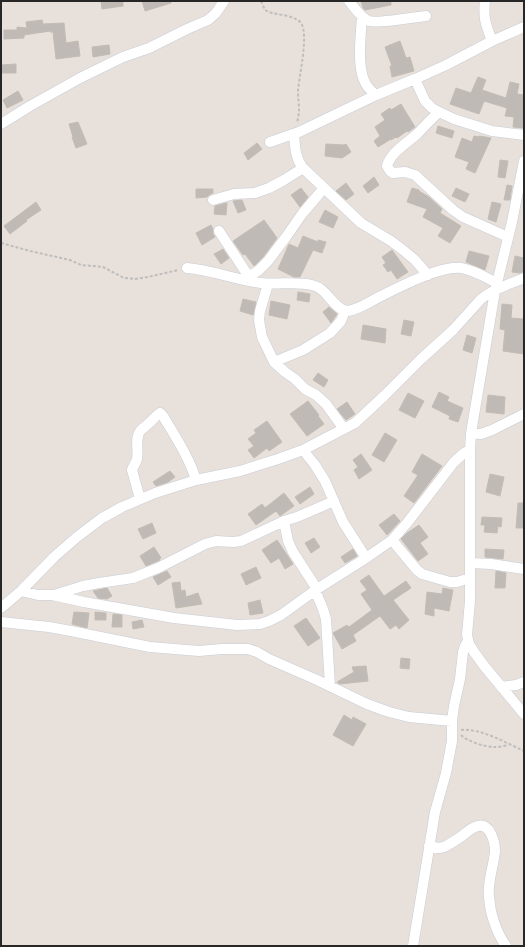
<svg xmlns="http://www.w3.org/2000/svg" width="525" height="947" font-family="Montserrat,sans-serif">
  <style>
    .building { fill: #c0bab6; stroke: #c3bcb4 }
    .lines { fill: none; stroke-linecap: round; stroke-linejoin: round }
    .minor-casing { stroke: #c8cdd7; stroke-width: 11 }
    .path { stroke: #bebebe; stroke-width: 2; stroke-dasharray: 3 2; stroke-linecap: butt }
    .minor { stroke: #fff; stroke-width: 10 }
  </style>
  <rect width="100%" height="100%" fill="#e8e0da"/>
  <!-- building -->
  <path class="building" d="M101,1h22v5l-21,3z
    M142,1h29v2l-26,8z
    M361,1h30v4l-26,5 -2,-2z
    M42,20l1,4 21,-1 2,20 12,-2 2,15 -24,3 -3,-27h-3v-1l-26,4v3l-20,1v-9h13v-3l10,1 -1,-6z
    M400,41l6,17 4,-1 4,14 -22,6 -2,-11h2l-7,-19z
    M109,45l1,9 -17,3 -1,-10z
    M16,64v9h-15v-8z
    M478,77l8,3 -4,10 24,8 4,-16 9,2 -2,10 7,1v33l-11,-1 1,-10 -9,-1 2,-8 -23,-7 -5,13 -29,-10 6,-16 15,5z
    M18,91l5,9 -16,8 -4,-8z
    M401,104l14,23 -7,5 -1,-1 -10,7 -1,-1 -5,3v-1l-13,8 -4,-6 6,-5 -5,-9 10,-7 -4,-6 9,-6 1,2z
    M78,122l9,22 -11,4 -4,-11h1l-4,-13z
    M438,126l16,5 -2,7 -16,-5z
    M474,136l5,1v-1l12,2 -16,35 -9,-4 3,-7 -14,-5 7,-19 10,4z
    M257,143l5,6 -14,11 -4,-7z
    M326,144l18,1 2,-1 5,8 -9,6 -17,-2z
    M500,160l8,1 -3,17 -7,-1z
    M374,177l5,8 -11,8 -5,-7z
    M346,183l8,11 -8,6 -10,-9z
    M507,185l5,1 -2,14h-6z
    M301,188l7,9 -8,10 -9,-12z
    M412,188l7,2v1l10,6 13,12 -2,4 21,13 -11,17 -12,-7 5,-8 -20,-11 4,-8 -20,-7z
    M456,188l13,6 -4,8 -13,-6z
    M196,189h17v4l-4,2 -2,2 -11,1z
    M242,200l4,10 -8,3 -5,-12z
    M36,202l5,8 -15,10 1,1 -17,13 -6,-8z
    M492,202l9,2 -5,18 -8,-3z
    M226,203h1l-1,12 -12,-1 1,-8z
    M325,210l13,7 -5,11 -14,-6z
    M264,220l13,18 -14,19 -9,9 -9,-12 -2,1 -10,-14z
    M211,225l2,4v5l2,3 -13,8 -6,-12z
    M303,236l15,6v-2l8,2 -4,11 -9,-3 -13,27h-6l-16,-8 11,-25 9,4z
    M223,249l6,9 -8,6 -7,-10z
    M392,250l16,22 -11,7 -6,-9 -3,2 -5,-7 3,-2 -4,-6z
    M469,251l20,5 -4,14 -19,-8z
    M515,256l9,2 -1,14 -4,1 -7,-1z
    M298,292l12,2 -1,8 -12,-2z
    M243,299l13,3 -3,13 -13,-4z
    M271,301l19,4 -3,14 -18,-4z
    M502,304l10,1 -1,13 13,1v35l-21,-3 2,-21 -5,-1z
    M329,307l8,7 -6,9 -8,-11z
    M404,320l10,2 -3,14 -10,-2z
    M363,325l23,4 -1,14 -24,-4z
    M467,335l9,3 -4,15 -9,-3z
    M318,373l10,7 -4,7 -11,-7z
    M439,392l10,5 -2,4 16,7 -5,14 -9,-3 1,-3 -18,-9z
    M408,393l16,8 -9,17 -16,-8z
    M488,395l17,2 -1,17 -18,-2z
    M308,401l11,14 -1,1 6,8 -17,12 -17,-22z
    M347,402l8,12 -9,6 -9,-11z
    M267,421l15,21 -13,9 -2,-3 -13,10 -6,-8 6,-4 -6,-7 8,-6 -2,-3z
    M385,433l12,7 -13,22 -12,-7z
    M361,454l11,16 -13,9 -5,-9 4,-3 -5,-7z
    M422,454l20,12 -28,37 -10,-7 14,-21 -6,-3z
    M170,471l5,6 -7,5 -12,4 -3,-4z
    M490,474l14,3 -4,19 -14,-4z
    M310,487l4,7 -14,10 -5,-7z
    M284,493l10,13 -14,10 -4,-5 -20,14 -8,-11 14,-10 3,4z
    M518,503h6v25h-8z
    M394,514l6,7 -13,14 -8,-10z
    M482,517l20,1 -1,9 -3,-1 -1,7 -13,-1 1,-7h-4z
    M152,523l4,10 -13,6 -5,-10z
    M419,525l9,12 -8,6 8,11 -10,7 -17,-22 6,-6z
    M314,538l6,9 -9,6 -6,-10z
    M277,540l16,24 -8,5 -6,-11 -8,5 -9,-13z
    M154,547l7,11 -2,1 1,1 -14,6 -6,-10z
    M353,549l4,7 -12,7 -4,-6z
    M485,549l19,1 -1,9 -18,-2z
    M256,567l5,11 -15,7 -5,-11z
    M167,571l4,6 -13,8 -5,-8z
    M496,571l10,2 -1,15h-10z
    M369,575l15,21 22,-15 5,7 -18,12 16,20 -10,9 -3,-4 -6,4 -10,-13 -27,19 3,6 -14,8 -9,-16 14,-8 2,2 23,-17 -11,-16 6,-4 -7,-9z
    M180,582l1,9 4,-1 1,7 12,-4 4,11 -26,4 -4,-25z
    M107,588l5,8 -5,3 -9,-1 -5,-7z
    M443,588l10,2 -4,21 -15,-3v8l-9,-2 2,-22 15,2z
    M260,600l3,13 -13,2 -2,-12z
    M74,612l15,1 -2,15 -15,-4z
    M95,612l11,1v7h-11z
    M113,614l9,1v12h-10z
    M306,618l14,20 -12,8 -14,-20z
    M142,620l2,7 -11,2 -1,-7z
    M401,658l9,1 -1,10 -9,-1z
    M366,666l2,15 -28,3 -3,-2 17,-10 -2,-5z
    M344,715l8,5 1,-3 13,7 -13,22 -20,-11z"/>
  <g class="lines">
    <!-- minor casing -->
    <g class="minor-casing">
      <path id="minor" d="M349,1c5,6 12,17 20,20 10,3 45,-4 57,-5
        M485,1c-2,18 1,24 7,40
        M362,16c-1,18 -5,48 2,64 2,6 7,11 12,15
        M415,79l10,22 7,7 7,4 15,7 38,12 32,4
        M439,112c-8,7 -15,15 -22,22 -11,10 -26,18 -30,32l3,5 3,2 12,-1 10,3 38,35 10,7 45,20
        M1,124l29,-18 50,-28 43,-21 26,-9 38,-19 21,-9 8,-7 8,-12
        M294,134c1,12 1,24 9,34l58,55 30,18 12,9 12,10 13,15
        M270,142l29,-10 77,-37 39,-16 31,-14 46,-24 32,-14
        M524,161l-12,61 -17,69 -24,142 -1,17v151l-3,34 2,9 5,8 11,15 39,47
        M213,200l21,-6 21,-1 14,-5 15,-8 19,-12
        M219,231l30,46
        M187,268c25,2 49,12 74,15 17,2 35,-2 51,2 4,1 8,3 11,6 6,5 16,21 25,20 11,-2 21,-9 31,-14 20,-10 60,-31 82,-29 13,2 24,9 36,15
        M244,280l15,-10 9,-9 18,-24 16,-23 22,-26
        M268,284l-8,27 -1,9 3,17 12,25 11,10 10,7 10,10 11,6 10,9 18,25
        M274,362l29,-12 27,-17 11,-12 4,-10
        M471,433l10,1 11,-4 32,-16
        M303,450l12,15 10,16 18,41 23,36
        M140,499l-8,-29c1,-4 4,-7 5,-11 2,-10 -3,-21 4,-29 2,-2 5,-4 7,-6 5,-4 7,-8 12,-11l3,3c12,20 26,41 33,64
        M284,521l4,20 5,11 24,37
        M392,540l25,30 5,4 28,8h7l13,-4
        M470,563l21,1 33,5
        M315,590l8,19 3,10 4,67
        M21,591l17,4h14l32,7 90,16 63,7 23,-1 9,-3 12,-6 36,-26 49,-31 26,-18 15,-17 47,-61 10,-9 6,-3
        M54,595l29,-9 16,-3 34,-5 25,-10 47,-24 11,-3 17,1 8,-1 43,-20 13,-4 37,-16
        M1,608l20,-17 33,-34 23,-20 25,-19 20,-11 33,-14 41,-13 44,-9 38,-12 25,-9 52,-27 29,-27 37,-37 32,-29 28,-31c12,-10 29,-15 43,-21
        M1,622l48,5 22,4 79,16 49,4 23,-2h26l9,3 12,7 48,21 50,24 22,8 20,5 43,4
        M501,687l15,-2 8,-3
        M429,846l10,2 5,-1c6,-3 12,-7 18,-11 5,-4 10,-9 16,-10 12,-3 17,16 17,25 -1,15 -8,30 -6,46 1,16 7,35 17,49
        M413,946l22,-134 11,-39 6,-32v-20l2,-15 6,-27 3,-27 2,-6 3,-5"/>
    </g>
    <!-- path -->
    <path class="path" d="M261,1l4,9 4,2c8,3 26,3 32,11 8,12 -2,53 -3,68 0,7 1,13 1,19 0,4 -1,8 -2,13
      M1,243l29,8 40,9 11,5 22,2 21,11 11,1 13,-2 30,-7
      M461,730c20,-2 45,13 63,21
      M461,735c7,7 25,12 34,12 4,0 9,-1 13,-2"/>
    <!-- minor -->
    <use href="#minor" class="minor"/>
  </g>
  <!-- border -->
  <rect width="525" height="947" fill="none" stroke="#272727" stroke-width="4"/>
</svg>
